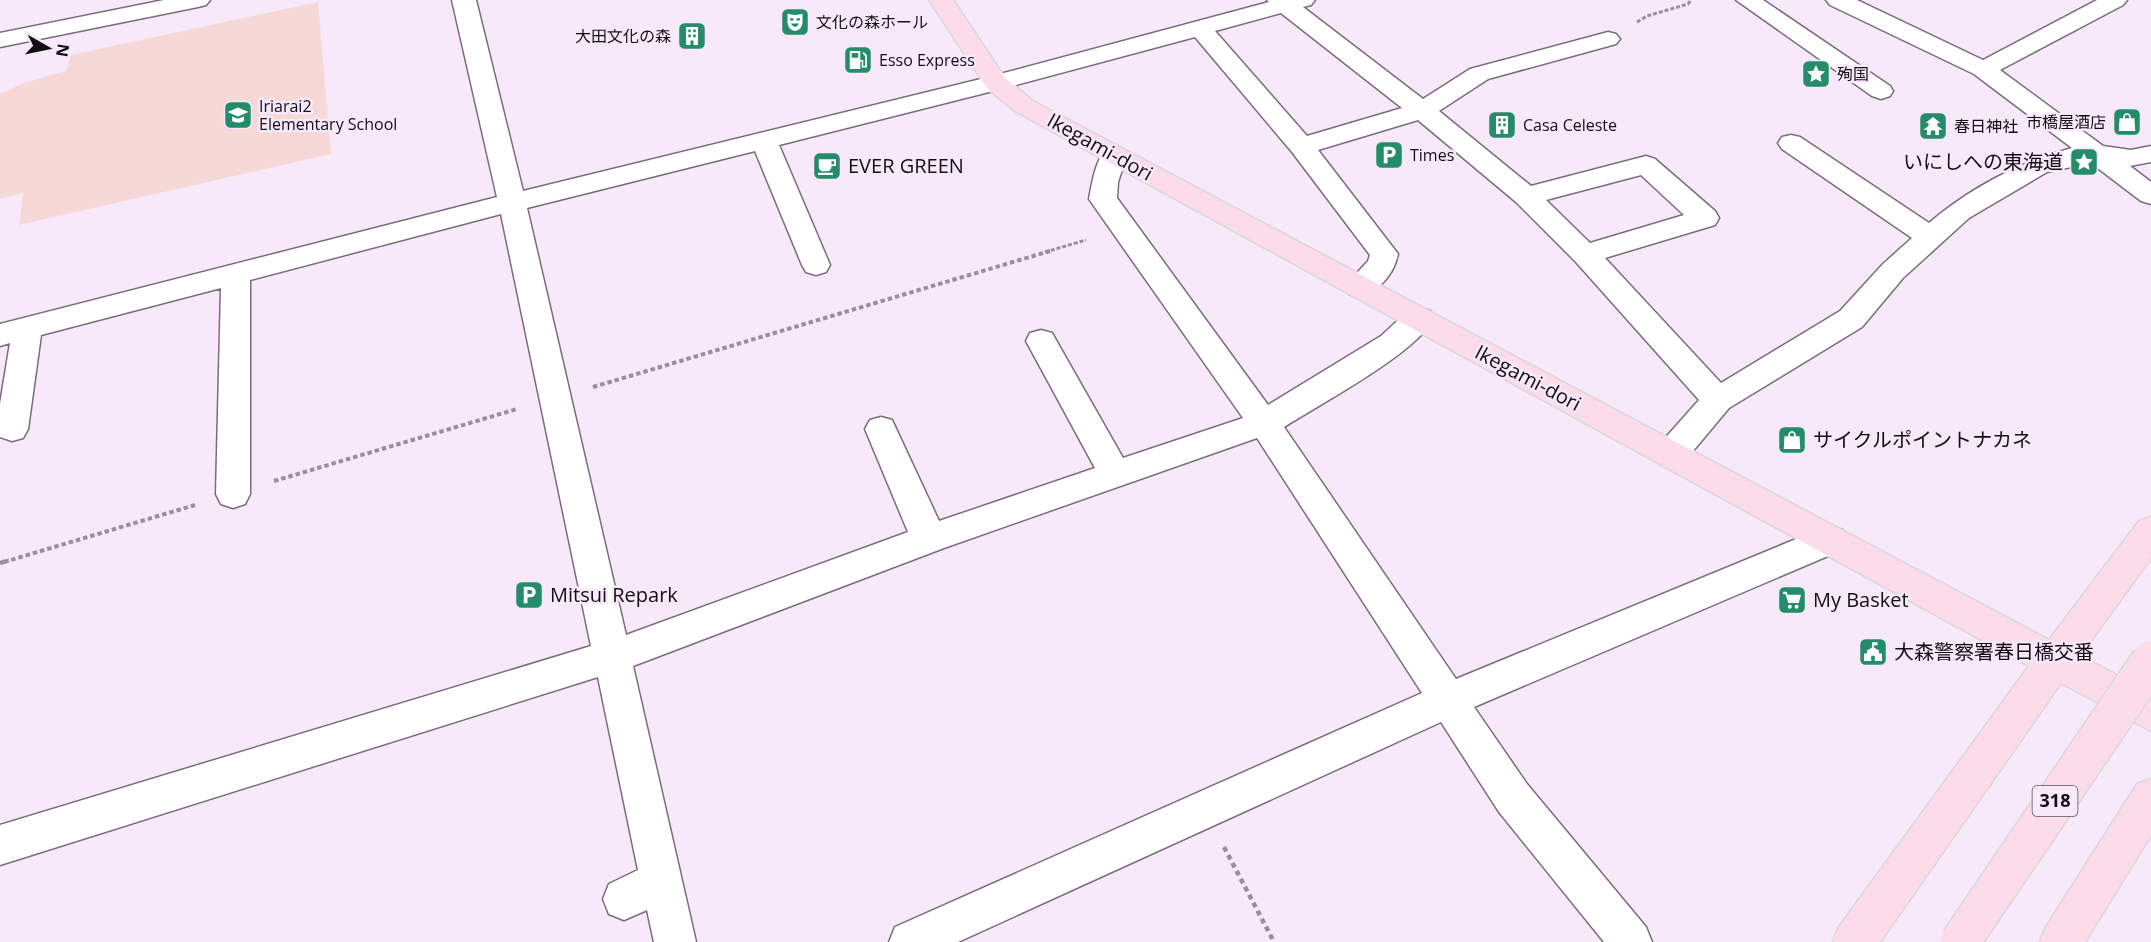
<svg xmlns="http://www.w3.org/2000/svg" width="2151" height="942" font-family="'Open Sans','Noto Sans JP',sans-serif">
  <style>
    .green { fill: #f6d9d7 }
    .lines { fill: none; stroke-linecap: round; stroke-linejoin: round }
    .minor-casing { stroke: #796d7b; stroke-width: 3 }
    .major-casing { stroke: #d9d8d9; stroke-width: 3 }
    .path-far2 { stroke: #998f9b; stroke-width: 3; stroke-dasharray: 4 2; stroke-linecap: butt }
    .path-far1 { stroke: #998f9b; stroke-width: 4; stroke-dasharray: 4.5 3; stroke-linecap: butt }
    .path { stroke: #998f9b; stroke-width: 4.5; stroke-dasharray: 5 4; stroke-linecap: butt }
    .minor { fill: #fff; fill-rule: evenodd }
    .major { fill: #fddce9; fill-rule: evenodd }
    .major-bridge-casing { stroke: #d9d8d9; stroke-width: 42; stroke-linecap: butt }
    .major-bridge { stroke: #fddce9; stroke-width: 39 }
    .labels { text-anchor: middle; stroke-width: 5; stroke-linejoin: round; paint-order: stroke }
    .far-poi-label { font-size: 16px; fill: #130e14; stroke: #f7e9fa; text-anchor: start }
    .shield { fill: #f7e9fa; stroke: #575059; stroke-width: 1.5 }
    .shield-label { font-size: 18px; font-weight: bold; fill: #130e14 }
    .street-label { font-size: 20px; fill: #130e14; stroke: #f7e9fa }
    .poi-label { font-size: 20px; fill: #130e14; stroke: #f7e9fa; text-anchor: start }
  </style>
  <rect width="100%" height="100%" fill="#f7e9fa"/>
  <!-- green -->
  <path class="green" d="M318,2l13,152 -312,71 4,-32 -23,6v-105l23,-11 43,-12 5,-16z"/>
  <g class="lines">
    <!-- minor casing -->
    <g class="minor-casing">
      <path id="minor" d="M164,0h46l-4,5 -8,2 -198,40v-14z
        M452,0h24l47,191 466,-114 280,-75 -2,-2h48l-4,5 -8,2 120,92 47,-30 138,-37 8,2 4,5 -4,5 -128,35 -49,32 92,75 115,-30 9,3 60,52 4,7 -4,7 -110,33 116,125 119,-72 43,-47 29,-26 -130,-89 -4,-6 4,-6 9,-2 9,2 129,86c41,-35 91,-61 143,-75l-98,-74 -144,-69 -4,-5h31l126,60 114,-60h30l-4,5 -123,65 103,76 28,4 20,-4v16l-21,4 21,16v22l-10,-3 -50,-38 -44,9 -78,46 -66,60 -41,49 -133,81 -46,55 -12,4 -12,-4 -4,-9 4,-9 40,-45 -124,-139 -59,-59 -98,-82 -100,30 80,104c-4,22 -26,47 -49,40l-5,-7 24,-26 2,-6 -78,-103 -97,-115 -190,51 -226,57 51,120 -4,7 -10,3 -10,-3 -4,-7 -47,-114 -228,57 99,427 282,-103 -43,-103 5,-9 11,-3 11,3 47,101 156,-53 -69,-127 4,-8 11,-3 11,3 71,125 120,-40 -154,-219c3,-17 6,-35 16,-50l9,-2 9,2 4,6 -9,27 -1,16 151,207 113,-69 27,-25 11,-3 11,3 4,8c-21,36 -112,84 -150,108l172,252 362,-149 12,-4 12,4 5,10 -5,10 -368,157 53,77 119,143 6,15h-48l-105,-130 -58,-90 -483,220h-69l6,-15 527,-234 -165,-255 -313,110 -311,118 63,276h-42l-7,-32 -23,10 -15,-6 -6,-15 6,-15 29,-14 -40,-193 -598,188v-40l591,-179 -90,-432 -251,66v214l-5,10 -12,4 -12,-4 -5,-10 5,-206 -180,47 -13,94 -5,9 -11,3 -12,-4v-33l10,-61 -10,3v-22l497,-127zM1281,13l121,95 -95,28 -92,-105zM1641,175l43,40 -94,28 -44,-43z
        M1736,0h27l127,86 3,5 -3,5 -9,3 -9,-3z"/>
    </g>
    <!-- major casing -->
    <g class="major-casing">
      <path id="major" d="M929,0h24l52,78 28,23 1016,539 90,-119 12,-4v41l-71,98 71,37v38l-90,-48 -181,259h-47l6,-15 190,-261 -1014,-555 -28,-23z
        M2151,779v56l-66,107h-45l6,-15 91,-143z"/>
    </g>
    <!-- path-far2 -->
    <path class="path-far2" d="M1637,22l10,-6 41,-12 3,-4
      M1045,252l41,-12"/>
    <!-- path-far1 -->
    <path class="path-far1" d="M593,387l457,-136
      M274,481l243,-72
      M4,562l191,-57"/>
    <!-- path -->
    <path class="path" d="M0,563l9,-3
      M1224,847l50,95"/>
    <!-- minor -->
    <use href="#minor" class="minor"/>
    <!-- major -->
    <use href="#major" class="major"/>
    <!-- major-bridge casing -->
    <g class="major-bridge-casing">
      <path id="major-bridge" d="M1960,942l191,-281"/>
    </g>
    <!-- major-bridge -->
    <use href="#major-bridge" class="major-bridge"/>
  </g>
  <!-- icons -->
  <defs>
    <g id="theatre-square" transform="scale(1.5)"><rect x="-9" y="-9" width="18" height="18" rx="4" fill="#248c69" stroke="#f7e9fa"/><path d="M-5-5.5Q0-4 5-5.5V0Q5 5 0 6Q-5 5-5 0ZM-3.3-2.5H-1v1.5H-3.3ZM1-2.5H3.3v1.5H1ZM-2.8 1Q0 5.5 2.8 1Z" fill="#fff"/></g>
    <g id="building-square" transform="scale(1.5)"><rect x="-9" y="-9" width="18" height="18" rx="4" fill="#248c69" stroke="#f7e9fa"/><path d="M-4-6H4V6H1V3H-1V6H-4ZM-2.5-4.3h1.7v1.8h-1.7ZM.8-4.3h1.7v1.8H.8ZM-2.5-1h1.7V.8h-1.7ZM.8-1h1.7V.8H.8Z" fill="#fff"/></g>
    <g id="fuel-square" transform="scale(1.5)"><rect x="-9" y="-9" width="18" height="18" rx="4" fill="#248c69" stroke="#f7e9fa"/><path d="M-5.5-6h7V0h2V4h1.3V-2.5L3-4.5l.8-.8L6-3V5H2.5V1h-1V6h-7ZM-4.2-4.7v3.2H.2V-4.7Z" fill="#fff"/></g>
    <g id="sight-square" transform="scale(1.5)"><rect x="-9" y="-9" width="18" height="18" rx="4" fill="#248c69" stroke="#f7e9fa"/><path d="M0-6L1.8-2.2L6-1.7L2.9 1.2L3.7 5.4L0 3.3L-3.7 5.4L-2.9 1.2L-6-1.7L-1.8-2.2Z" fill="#fff"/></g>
    <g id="school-square" transform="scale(1.5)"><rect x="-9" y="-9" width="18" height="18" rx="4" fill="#248c69" stroke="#f7e9fa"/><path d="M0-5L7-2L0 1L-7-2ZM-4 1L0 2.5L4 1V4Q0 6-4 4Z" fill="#fff"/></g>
    <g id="shop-square" transform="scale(1.5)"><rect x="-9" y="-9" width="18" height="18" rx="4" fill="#248c69" stroke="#f7e9fa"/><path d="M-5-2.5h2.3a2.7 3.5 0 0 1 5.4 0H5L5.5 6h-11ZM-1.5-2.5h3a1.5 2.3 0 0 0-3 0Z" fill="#fff"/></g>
    <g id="temple-square" transform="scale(1.5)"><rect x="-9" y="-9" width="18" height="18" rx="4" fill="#248c69" stroke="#f7e9fa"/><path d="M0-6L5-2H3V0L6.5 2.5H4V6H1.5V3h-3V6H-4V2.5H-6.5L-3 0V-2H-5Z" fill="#fff"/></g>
    <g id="parking-square" transform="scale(1.5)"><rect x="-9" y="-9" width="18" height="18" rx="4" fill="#248c69" stroke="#f7e9fa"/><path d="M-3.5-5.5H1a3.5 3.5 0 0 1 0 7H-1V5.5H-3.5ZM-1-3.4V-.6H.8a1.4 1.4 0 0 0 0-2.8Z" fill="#fff"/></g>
    <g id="cafe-square" transform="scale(1.5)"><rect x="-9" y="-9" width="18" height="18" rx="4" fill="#248c69" stroke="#f7e9fa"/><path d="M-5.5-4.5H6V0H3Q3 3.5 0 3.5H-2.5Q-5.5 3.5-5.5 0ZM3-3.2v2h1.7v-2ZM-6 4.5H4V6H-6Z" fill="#fff"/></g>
    <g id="supermarket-square" transform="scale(1.5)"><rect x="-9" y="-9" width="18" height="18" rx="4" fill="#248c69" stroke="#f7e9fa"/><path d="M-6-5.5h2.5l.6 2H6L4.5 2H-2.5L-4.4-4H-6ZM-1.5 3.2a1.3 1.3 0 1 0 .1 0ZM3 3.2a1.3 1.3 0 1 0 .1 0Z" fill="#fff"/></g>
    <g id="civic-square" transform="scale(1.5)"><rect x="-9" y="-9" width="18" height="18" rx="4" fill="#248c69" stroke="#f7e9fa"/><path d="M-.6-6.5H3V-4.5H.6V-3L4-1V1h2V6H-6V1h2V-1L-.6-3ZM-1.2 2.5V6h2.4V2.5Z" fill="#fff"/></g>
  </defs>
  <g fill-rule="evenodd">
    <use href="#theatre-square" x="795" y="22"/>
    <use href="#building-square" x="692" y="36"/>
    <use href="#fuel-square" x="858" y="60"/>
    <use href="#sight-square" x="1816" y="74"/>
    <use href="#school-square" x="238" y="115"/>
    <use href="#shop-square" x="2127" y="122"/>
    <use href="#building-square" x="1502" y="125"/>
    <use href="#temple-square" x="1933" y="126"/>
    <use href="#parking-square" x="1389" y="155"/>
    <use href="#sight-square" x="2084" y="162"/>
    <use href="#cafe-square" x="827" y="166"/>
    <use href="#shop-square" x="1792" y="440"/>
    <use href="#parking-square" x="529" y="595"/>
    <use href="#supermarket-square" x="1792" y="600"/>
    <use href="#civic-square" x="1873" y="652"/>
  </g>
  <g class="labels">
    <!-- far-poi labels -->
    <g class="far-poi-label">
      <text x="816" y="28">文化の森ホール</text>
      <text x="671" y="42" text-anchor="end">大田文化の森</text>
      <text x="879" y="66">Esso Express</text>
      <text x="1837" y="80">殉国</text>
      <text x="259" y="112">Iriarai2<tspan x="259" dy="18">Elementary School</tspan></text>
      <text x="2106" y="128" text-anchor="end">市橋屋酒店</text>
      <text x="1523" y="131">Casa Celeste</text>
      <text x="1954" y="132">春日神社</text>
      <text x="1410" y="161">Times</text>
    </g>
    <!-- shield labels -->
    <rect class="shield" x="2032.5" y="786" width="45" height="30" rx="4.5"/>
    <g class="shield-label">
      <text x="2055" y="807">318</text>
    </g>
    <!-- street labels -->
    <g class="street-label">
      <text transform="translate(1100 147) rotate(29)" y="7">Ikegami-dori</text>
      <text transform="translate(1528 378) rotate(28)" y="7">Ikegami-dori</text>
    </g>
    <!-- poi labels -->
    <g class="poi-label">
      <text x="2063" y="169" text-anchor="end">いにしへの東海道</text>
      <text x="848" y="173">EVER GREEN</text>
      <text x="1813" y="447">サイクルポイントナカネ</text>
      <text x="550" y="602">Mitsui Repark</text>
      <text x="1813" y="607">My Basket</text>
      <text x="1894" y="659">大森警察署春日橋交番</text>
    </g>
  </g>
  <!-- north arrow -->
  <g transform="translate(48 48) rotate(99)" stroke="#f7e9fa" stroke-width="4.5" paint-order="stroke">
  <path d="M0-4.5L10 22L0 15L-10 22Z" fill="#130e14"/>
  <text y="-9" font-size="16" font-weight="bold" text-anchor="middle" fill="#130e14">N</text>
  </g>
</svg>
